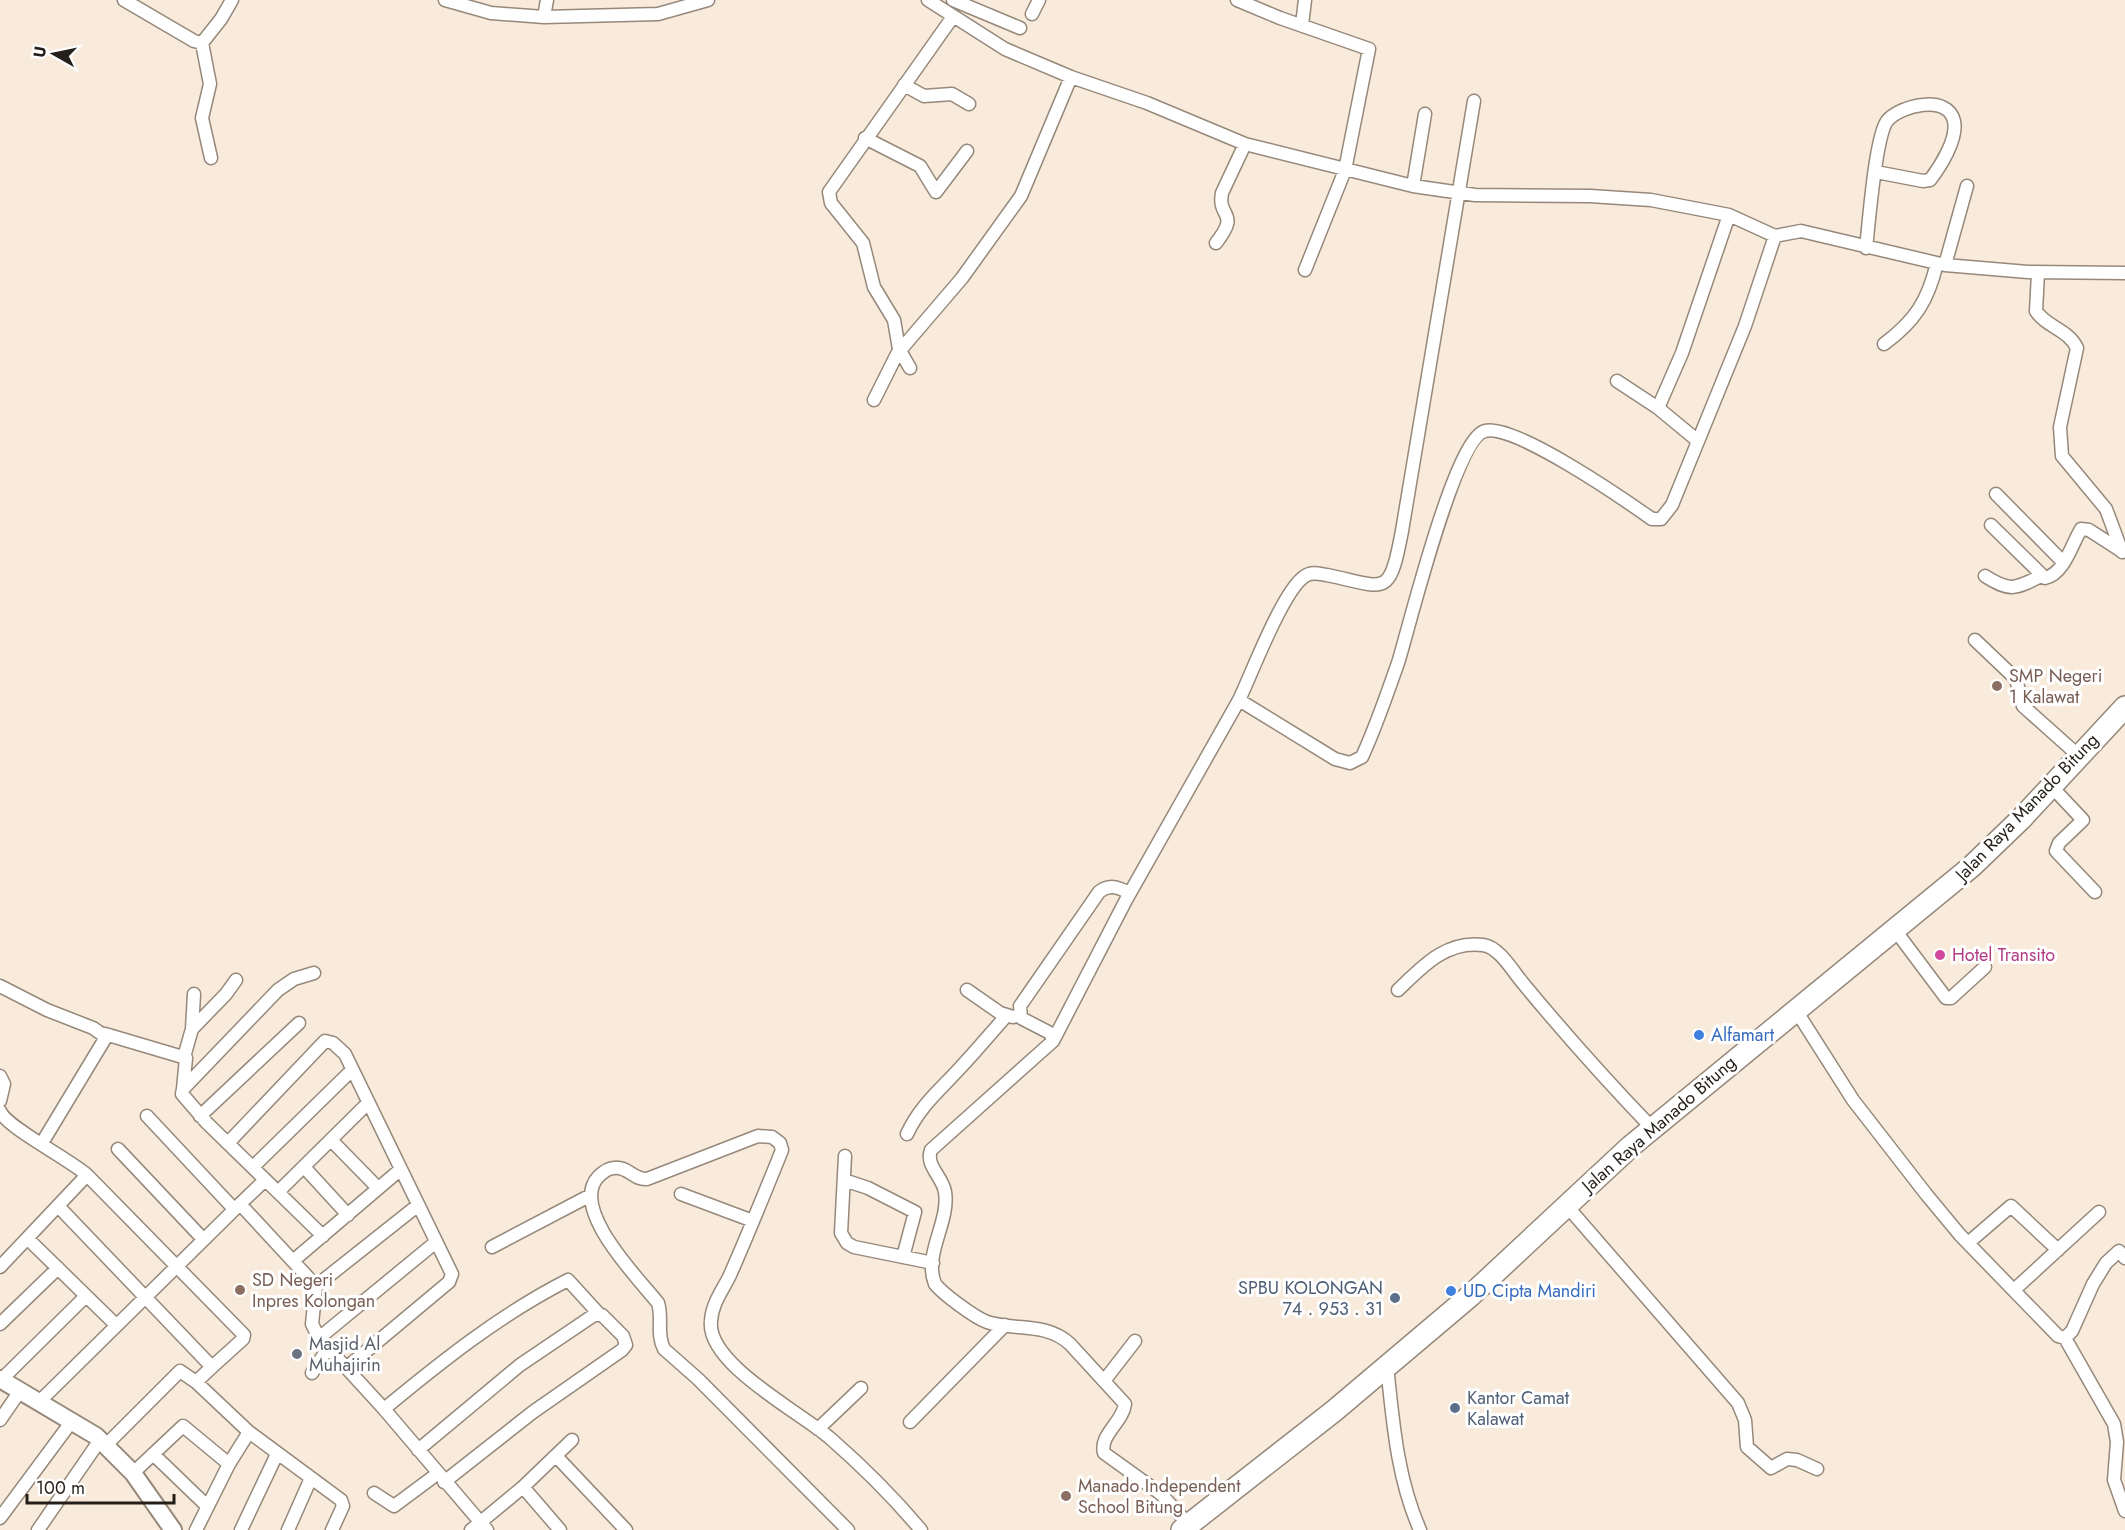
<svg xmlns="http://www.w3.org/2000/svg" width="2125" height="1530" font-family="Jost,sans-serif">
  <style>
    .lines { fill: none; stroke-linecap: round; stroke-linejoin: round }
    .street-casing { stroke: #96887a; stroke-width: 15 }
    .secondary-casing { stroke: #96887a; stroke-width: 20 }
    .highway-casing { stroke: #96887a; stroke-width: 24 }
    .street { stroke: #fff; stroke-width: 12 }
    .secondary { stroke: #fff; stroke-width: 16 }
    .highway { stroke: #fff; stroke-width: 21 }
    .education-dot { fill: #8d6e63; stroke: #fff; stroke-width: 2 }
    .hotel-dot { fill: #d1479c; stroke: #fff; stroke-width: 2 }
    .shop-dot { fill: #3f7fe0; stroke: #fff; stroke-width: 2 }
    .service-dot { fill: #5c6f8a; stroke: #fff; stroke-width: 2 }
    .worship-dot { fill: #6b7280; stroke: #fff; stroke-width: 2 }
    .labels { text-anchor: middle; stroke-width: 6; stroke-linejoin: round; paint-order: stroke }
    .education-label { font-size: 18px; fill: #785e54; stroke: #fff; text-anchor: start }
    .street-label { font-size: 18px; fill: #241f19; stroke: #fff }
    .hotel-label { font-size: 18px; fill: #b23c85; stroke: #fff; text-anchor: start }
    .shop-label { font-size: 18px; fill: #366cbe; stroke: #fff; text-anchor: start }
    .service-label { font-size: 18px; fill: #4e5e75; stroke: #fff; text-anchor: end }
    .worship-label { font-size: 18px; fill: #5b616d; stroke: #fff; text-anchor: start }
  </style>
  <rect width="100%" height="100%" fill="#f9ebdb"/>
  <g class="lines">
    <!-- street casing -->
    <g class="street-casing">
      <path id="street" d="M124,0l70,41 8,2 19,-24 11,-19
        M445,0l46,13 53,4 114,-3 50,-14
        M928,0l77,49 66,28 76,26 98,41 168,42 62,9 115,1 61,4 78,15 46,21 26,-5 144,34 83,7 97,1
        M953,0l67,28
        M1237,0l43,18 89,31 -24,121 -40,100
        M1032,14l7,-14
        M544,17l3,-17
        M1302,25l3,-25
        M202,43l8,41 -8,34 9,40
        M904,85l20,11 28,-2 17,10
        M865,138l55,28 16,26 31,-41
        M1413,186l12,-72
        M1216,243c25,-32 1,-24 6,-50l23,-49
        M1866,248c3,-25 9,-110 21,-127 13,-16 61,-27 67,0 4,18 -14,46 -24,59l-7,1 -47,-9
        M1945,265l22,-79
        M2038,273l-2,38c10,16 33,19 41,37l-17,79 2,29 44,53 16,43
        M1884,344c31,-23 44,-43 53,-81
        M910,368l-11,-19 -5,-29 -20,-33 -11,-44 -32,-40 -2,-11 123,-174
        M1617,381l41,27 40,33
        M874,400l23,-46 65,-76 59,-82 50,-119
        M1658,408l24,-55 47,-138
        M1996,494l67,68
        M1991,525l54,53c19,-4 27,-34 36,-49l8,1 34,22
        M1985,576c25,16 30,13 56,0
        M1975,640l41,39 7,27 56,50
        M1239,700c13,-27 44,-110 66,-124 7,-5 15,-2 22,-1 59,12 62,25 75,-44l72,-430
        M2051,786l32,34 -24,23 -3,8 39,41
        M1895,930l51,68h5l34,-31
        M314,973l-20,6 -16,11 -95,99 -1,5 25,29 116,113
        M0,986l47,24 46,18 13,9 -64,106
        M967,990l33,23 13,4
        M1398,990c24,-23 48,-50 85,-45 16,2 29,25 39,37 42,51 85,99 130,146
        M1797,1012l56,88 73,94 34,41 98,101 7,2 7,-7 21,-47 13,-21 13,-12 6,7
        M192,1029l34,-35 10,-14
        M105,1034l81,24 -3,31
        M1053,1041l-3,-8 -29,-15 -1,-12 79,-114c11,-9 20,-4 31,1
        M184,1057l8,-28 2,-35
        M0,1076l4,8 -4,17
        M0,1111c6,16 69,48 87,64l157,160 -1,4 -31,28 -154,-161
        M147,1116l87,93
        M200,1116l99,-93
        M907,1134c13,-28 32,-43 53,-66 16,-17 31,-35 47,-53
        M331,1140l47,48
        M228,1143l97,-102 8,2 12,11 107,220 -3,8 -103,86
        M118,1149l85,90
        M845,1156l-4,77 6,10 7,4 79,16
        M253,1167l99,-97
        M304,1167l44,48
        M844,1180l24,8 47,24 -12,45
        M278,1192l90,-89
        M681,1194l72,27
        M240,1204l25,-24
        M1566,1205l172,198 7,17 2,27 24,21 16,-9 10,1 20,9
        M28,1239l88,86
        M1968,1243l43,-37 47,44
        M492,1247l99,-52
        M294,1260l107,-91
        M0,1267l87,-92
        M316,1286l101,-80
        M2014,1290l85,-78
        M0,1324l58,-56
        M319,1338l117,-96
        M2065,1338l49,86 3,18 -3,38 11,31
        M1387,1366c6,56 10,112 33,164
        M212,1367l-16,15 53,50 92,68 2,6 -11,24
        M312,1373l16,-25
        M1,1380l85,-84
        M1104,1381l31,-40
        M40,1401l200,-197 76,82 -4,38 7,14 65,71 103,121
        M384,1409c58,-48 117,-95 184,-129l31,34
        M0,1420l20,-29
        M910,1422l95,-97
        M818,1429l43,-41
        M106,1445l74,-74 16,11
        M418,1450l102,-85 74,-50h8l21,21 3,9 -4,5 -89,62 -89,70
        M153,1454l54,52
        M556,1456l70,74
        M133,1473l50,-47 46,38
        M523,1487l37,43
        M374,1493l20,13 43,-32
        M0,1518l72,-97
        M1189,1525l-28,-31 -57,-41c-5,-18 19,-31 21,-49l-55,-60c-24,-22 -54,-13 -83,-22 -13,-5 -44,-28 -52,-38 -12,-30 15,-62 10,-92 -2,-15 -20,-26 -14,-42l122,-109 73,-141 113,-200 96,59 15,4 12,-6c14,-30 25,-63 36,-94 11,-35 57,-225 87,-232 29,-8 140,69 167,88h9l11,-14 73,-179 30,-90
        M38,1530l62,-90
        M196,1530l33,-66 20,-32
        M241,1530l36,-76
        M288,1530l23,-52
        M471,1530l52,-43 49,-47
        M848,1530l-150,-151 -34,-30c-8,-15 -1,-31 -6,-46 -19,-24 -89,-94 -60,-126 4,-4 10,-9 16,-9 14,-2 19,12 33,11l111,-43 14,1 8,6 2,7 -6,15c-15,37 -30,74 -46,110 -7,15 -18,28 -19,46 -5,43 91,92 120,118 31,27 63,59 90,91"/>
    </g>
    <!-- secondary casing -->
    <g class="secondary-casing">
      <path id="secondary" d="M0,1379l96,57 37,37 40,57"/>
    </g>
    <!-- highway casing -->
    <g class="highway-casing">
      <path id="highway" d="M1182,1530l152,-119 136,-115 161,-150 340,-279 50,-48 104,-112"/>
    </g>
    <!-- street -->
    <use href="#street" class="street"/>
    <!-- secondary -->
    <use href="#secondary" class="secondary"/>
    <!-- highway -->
    <use href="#highway" class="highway"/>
  </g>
  <!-- markers -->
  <g class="education-dot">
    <circle cx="1997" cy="686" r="6"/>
    <circle cx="240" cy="1290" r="6"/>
    <circle cx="1066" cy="1496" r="6"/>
  </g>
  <circle class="hotel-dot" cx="1940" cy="955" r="6"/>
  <g class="shop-dot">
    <circle cx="1699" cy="1035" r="6"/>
    <circle cx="1451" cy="1291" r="6"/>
  </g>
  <g class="service-dot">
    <circle cx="1395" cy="1298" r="6"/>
    <circle cx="1455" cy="1408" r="6"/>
  </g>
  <circle class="worship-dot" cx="297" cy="1354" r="6"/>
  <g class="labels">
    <!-- education labels -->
    <g class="education-label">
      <text x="2009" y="682">SMP Negeri<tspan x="2009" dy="21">1 Kalawat</tspan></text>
      <text x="252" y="1286">SD Negeri<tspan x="252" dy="21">Inpres Kolongan</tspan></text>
      <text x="1078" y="1492">Manado Independent<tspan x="1078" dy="21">School Bitung</tspan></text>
    </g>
    <!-- street labels -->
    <g class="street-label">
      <text transform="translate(2027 807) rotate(-46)" y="6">Jalan Raya Manado Bitung</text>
      <text transform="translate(1659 1124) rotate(-41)" y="6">Jalan Raya Manado Bitung</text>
    </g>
    <!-- hotel labels -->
    <g class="hotel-label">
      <text x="1952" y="961">Hotel Transito</text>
    </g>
    <!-- shop labels -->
    <g class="shop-label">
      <text x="1711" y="1041">Alfamart</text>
      <text x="1463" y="1297">UD Cipta Mandiri</text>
    </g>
    <!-- service labels -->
    <g class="service-label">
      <text x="1383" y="1294">SPBU KOLONGAN<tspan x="1383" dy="21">74 . 953 . 31</tspan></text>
      <text x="1467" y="1404" text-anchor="start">Kantor Camat<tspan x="1467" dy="21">Kalawat</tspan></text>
    </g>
    <!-- worship labels -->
    <g class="worship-label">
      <text x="309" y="1350">Masjid Al<tspan x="309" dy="21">Muhajirin</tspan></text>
    </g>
  </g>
  <!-- north arrow -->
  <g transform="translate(54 54) rotate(279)" stroke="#ffffff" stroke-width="4.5" paint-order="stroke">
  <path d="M0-4.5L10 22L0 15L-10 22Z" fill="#241f19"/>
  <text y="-9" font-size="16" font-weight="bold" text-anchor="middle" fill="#241f19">U</text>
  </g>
  <!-- scale -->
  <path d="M27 1494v9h147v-9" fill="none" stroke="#241f19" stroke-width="3"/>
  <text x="36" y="1494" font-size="18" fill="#241f19" stroke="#ffffff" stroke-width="4.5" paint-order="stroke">100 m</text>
</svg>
